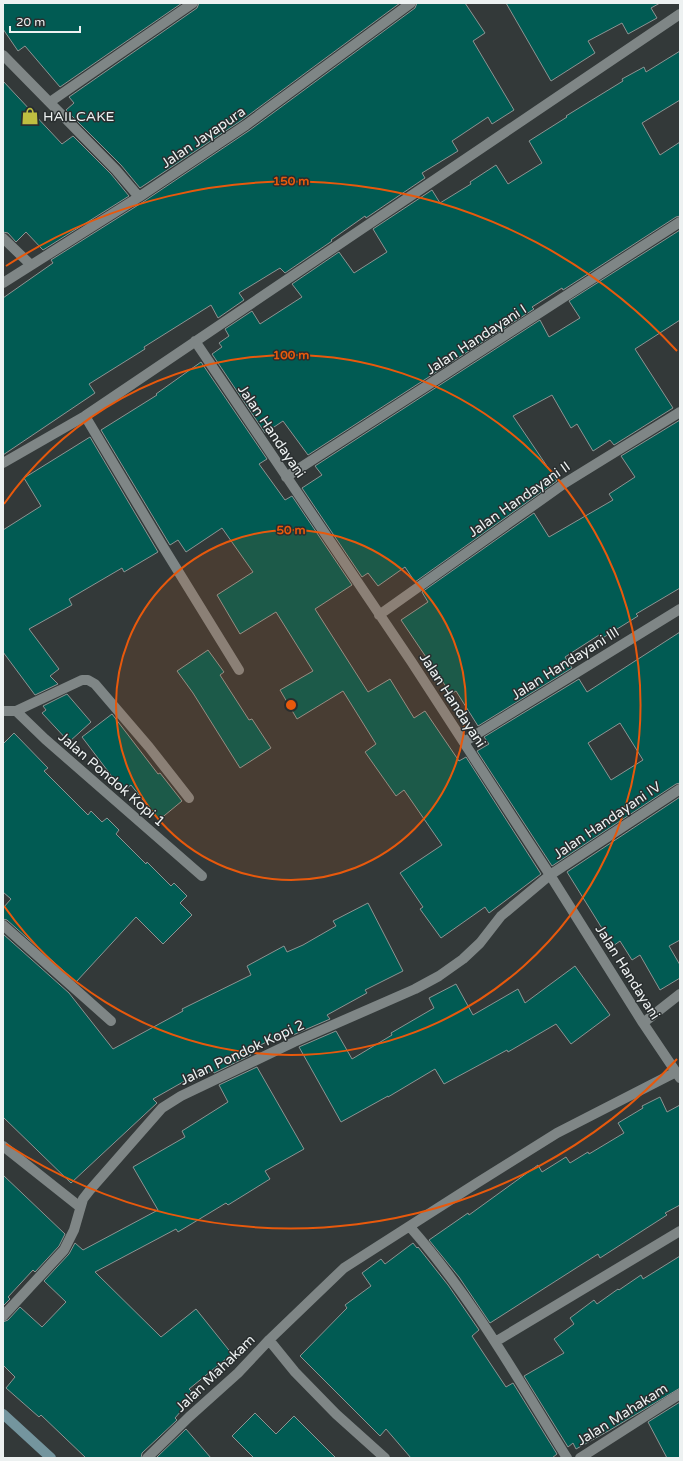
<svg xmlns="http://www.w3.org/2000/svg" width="683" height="1461" font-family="'Varela Round',sans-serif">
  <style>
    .building { fill: #015b53; stroke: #8d9493; fill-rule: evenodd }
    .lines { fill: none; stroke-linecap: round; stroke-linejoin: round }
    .minor { stroke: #7f8686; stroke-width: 10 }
    .secondary { stroke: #74959e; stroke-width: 10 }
    .ring { fill: none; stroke: #e8590c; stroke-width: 2 }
    .labels { text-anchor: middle; stroke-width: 3; stroke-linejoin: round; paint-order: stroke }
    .poi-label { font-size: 14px; fill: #edf1f1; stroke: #292e2f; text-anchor: start }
    .street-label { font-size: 14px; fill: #edf1f1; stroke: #292e2f }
    .centre { fill: #e8590c; stroke: #292e2f; stroke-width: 2 }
    .ring-label { font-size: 12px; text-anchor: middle; font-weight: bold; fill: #e8590c; stroke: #292e2f; stroke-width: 3; stroke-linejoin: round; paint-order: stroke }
  </style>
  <rect width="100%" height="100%" fill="#333939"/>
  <!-- building -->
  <path class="building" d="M3,3h179l-122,84 -35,-41 -7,5 -15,-22z
    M199,3h201l-158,117 -102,68 -19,-23 -55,-55 8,-7 -5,-6 128,-89z
    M417,3h48l20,30 -12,8 41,69 -22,14 -4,-7 -36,24 6,10 -36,22 3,5 -59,40 -1,-2 -34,24 1,1 -47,32 -5,-5 -41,25 5,7 -26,18 -7,-13 -67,42 1,2 -56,35 6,9 -92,62v-157l50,-35 -2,-3 92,-58 107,-72 165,-122z
    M506,3h154l-9,5 6,10 -29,16 -6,-11 -34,18 7,12 -44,28z
    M680,51v49l-38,23 18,32 20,-13v74l-4,1 -113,73 -1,-2 -30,19 2,2 -226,146 -25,-34 -18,12 -53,-79 10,-7 -3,-4 10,-7 -4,-7 27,-18 8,13 42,-27 -10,-13 47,-32 15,21 33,-21 -14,-23 59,-39 8,13 31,-19 -1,-2 26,-17 12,19 34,-21 -13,-22 38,-24 -1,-1 57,-35 -1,-2 22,-12 2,5z
    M3,81l59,63 11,-8 38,38 18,22 -86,54 -17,-18 -10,10 -8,-9 -5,-1z
    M680,230v90l-45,29 38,59 -59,37 -4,-5 -17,11 -16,-27 -6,4 -19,-33 -39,21 44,65 -142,101 -10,-15 -27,19 -10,-13 -6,4 -60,-89 20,-13 -7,-9 225,-146 9,17 31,-19 -11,-17z
    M201,362l66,97 -8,5 26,36 7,-4 60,89 -37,24 53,83 22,-13 24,39 11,-7 34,50 7,-4 75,117 -52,39 -4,-6 -44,31 -21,-29 3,-2 -23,-34 42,-28 -38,-55 -8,6 -31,-44 11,-8 -33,-53 -46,28 -17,-29 33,-19 -37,-59 -36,22 -23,-39 36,-23 -31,-44 -36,24 -8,-12 -8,5 -69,-115 56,-35 -1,-1z
    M680,420v168l-44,26 2,2 -37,23 -2,-4 -34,22 7,11 -94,58 -22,-35 -5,3 -50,-74 27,-18 -6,-10 112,-79 15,24 64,-37 -4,-6 26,-17 -14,-21z
    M90,437l68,115 -34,20 -2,-4 -53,31 3,6 -43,24 30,40 -9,7 8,8 -23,11 -32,-43v-122l38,-24 -17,-28z
    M680,632v151l-4,1 -124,82 -75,-115 12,-7 -5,-7 95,-58 8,13zM620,723l23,37 -32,20 -23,-37z
    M208,650l16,22 -4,3 29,45 3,-1 19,29 -31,20 -47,-75 -16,-22z
    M67,694l24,28 -22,20 -27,-29 4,-3 -3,-4z
    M112,714l46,60 2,-1 22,28 -23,19 -28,-35 -8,6 -41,-54z
    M14,733l34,35 -4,3 44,44 3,-4 11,11 5,-4 12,12 -3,4 30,30 1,-2 24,24 3,-3 13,13 -7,7 12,12 -29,29 -27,-27 -60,65 -69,-62 -4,-1v-11l8,-9 -8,-7v-148z
    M680,797v143l-11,6 11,19v13l-20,12 -20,-35 -8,5 -12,-19 -7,5 -46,-74z
    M368,903l35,68 -38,19 2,3 -40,22 3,4 -37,16 -2,-3 -9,5 -1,-2 -33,16 3,4 -37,18 -2,-2 -20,11 -2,-4 -37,21 4,4 -86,80 -68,-66v-183l66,59 44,56 70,-38 -1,-2 69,-34 -4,-9 37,-20 3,6 16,-7 33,-19 -3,-5z
    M575,966l35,49 -39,29 -15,-20 -48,28 -1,-2 -63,34 -9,-15 -47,28v-1l-47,26 -42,-75 37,-16 16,28 40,-24 -1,-2 43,-25 -5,-10 27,-14 17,31 45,-26 7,14z
    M257,1067l47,82 -39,22 5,8 -42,26 -2,-2 -48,29 -2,-3 -81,43 66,65 35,-28 36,45 -43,35 6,6 -20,23 2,2 -35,33 -1,5h-55l-45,-43 -2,2 -33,-29 9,-11 -12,-12v-43l5,-2 12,-13 22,20 24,-25 -22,-21 25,-27 6,-11 8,7 75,-40 -25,-43 52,-30 -3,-6 46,-29 -9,-17z
    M660,1097l7,15 13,-7v100l-15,8 2,2 -67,43 -2,-4 -108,69 -31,-46 -30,-37 39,-27 1,2 69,-50 4,7 24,-15 4,6 18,-11 1,2 35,-21 -6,-10 25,-15 -1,-2z
    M3,1175l62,59 -6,12 -24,26 -2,-2 -25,27 2,2 -7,7z
    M413,1243l4,5 1,-1 30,38 31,45 -7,6 34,51 7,-4 44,71 -5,4h-141l-25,-29 -6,7 -80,-80 47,-48 -2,-3 26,-19 -9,-13 19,-14 4,5z
    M680,1256v132l-70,42 -34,19 -3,-6 -5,4 -44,-71 40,-23 -10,-14 20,-15 -4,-6 24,-18 3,4 21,-15 1,1 22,-15 2,4z
    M680,1402v56h-13l-19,-36z
    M255,1413l21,21 18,-18 42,42h-82l-22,-22z
    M186,1429l25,29h-55z"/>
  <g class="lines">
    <!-- minor -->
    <path class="minor" d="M3,55l113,115 23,27
      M50,102l143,-99
      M3,238l28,27
      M3,283l136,-86 107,-72 165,-122
      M195,341l216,320 139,214 93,148 37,55
      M85,416l77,129 77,125
      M3,463l82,-47 595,-402
      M286,477l394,-255
      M379,615l186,-132 115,-71
      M3,711h13l29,28 157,137
      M16,711l66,-31h6l7,4 54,63 40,51
      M464,742l216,-133
      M3,925l108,96
      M643,1023l37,-29
      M3,1146l77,61
      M410,1227c61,69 108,152 157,231
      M3,1316l61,-66 10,-20 9,-31 7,-9 72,-82 19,-12 113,-54 121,-53 24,-13 24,-17 17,-16 21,-27 49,-41 130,-86
      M269,1340l26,32 41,42 49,44
      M495,1342l185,-111
      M147,1458l42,-41 49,-44 31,-33 75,-72 133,-85 80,-50 119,-61
      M580,1458l100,-64"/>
    <!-- secondary -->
    <path class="secondary" d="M3,1414l48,44"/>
  </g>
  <!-- distance rings -->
  <circle cx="291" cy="705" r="175" fill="#e8590c" fill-opacity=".12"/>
  <g class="ring">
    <circle cx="291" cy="705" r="175"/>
    <path d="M4 504A350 350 0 1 1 4 906"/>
    <path d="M677 1059A524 524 0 0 1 6 1144M6 266A524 524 0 0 1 677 351"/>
  </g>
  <!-- icons -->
  <defs>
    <g id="shop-bare" transform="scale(1.38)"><path d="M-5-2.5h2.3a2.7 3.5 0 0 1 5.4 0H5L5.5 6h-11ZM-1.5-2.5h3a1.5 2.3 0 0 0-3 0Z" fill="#bfbe41" stroke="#292e2f" stroke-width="2.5" paint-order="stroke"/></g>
  </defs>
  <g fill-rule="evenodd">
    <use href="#shop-bare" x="30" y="116"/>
  </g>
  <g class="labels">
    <!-- poi labels -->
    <g class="poi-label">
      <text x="43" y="121">HAILCAKE</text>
    </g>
    <!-- street labels -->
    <g class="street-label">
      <text transform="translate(203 137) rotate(-34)" y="5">Jalan Jayapura</text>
      <text transform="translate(476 339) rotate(-33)" y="5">Jalan Handayani I</text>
      <text transform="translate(272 431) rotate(56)" y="5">Jalan Handayani</text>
      <text transform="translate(519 499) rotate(-35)" y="5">Jalan Handayani II</text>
      <text transform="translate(565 663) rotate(-32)" y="5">Jalan Handayani III</text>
      <text transform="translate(453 700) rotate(57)" y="5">Jalan Handayani</text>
      <text transform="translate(112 779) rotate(41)" y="5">Jalan Pondok Kopi 1</text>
      <text transform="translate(607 820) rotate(-34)" y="5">Jalan Handayani IV</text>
      <text transform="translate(628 972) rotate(58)" y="5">Jalan Handayani</text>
      <text transform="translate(242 1052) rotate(-25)" y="5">Jalan Pondok Kopi 2</text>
      <text transform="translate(215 1373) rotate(-44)" y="5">Jalan Mahakam</text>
      <text transform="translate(622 1414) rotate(-32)" y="5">Jalan Mahakam</text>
    </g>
  </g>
  <circle cx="291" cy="705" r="6" class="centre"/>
  <g class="ring-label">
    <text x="291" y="185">150 m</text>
    <text x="291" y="359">100 m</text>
    <text x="291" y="534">50 m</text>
  </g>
  <!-- border -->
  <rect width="683" height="1461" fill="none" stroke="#edf1f1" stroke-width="8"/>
  <!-- scale -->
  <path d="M10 26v6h70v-6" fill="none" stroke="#edf1f1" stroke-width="2"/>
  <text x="16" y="26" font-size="12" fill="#edf1f1" stroke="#292e2f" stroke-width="3" paint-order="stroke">20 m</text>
</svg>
